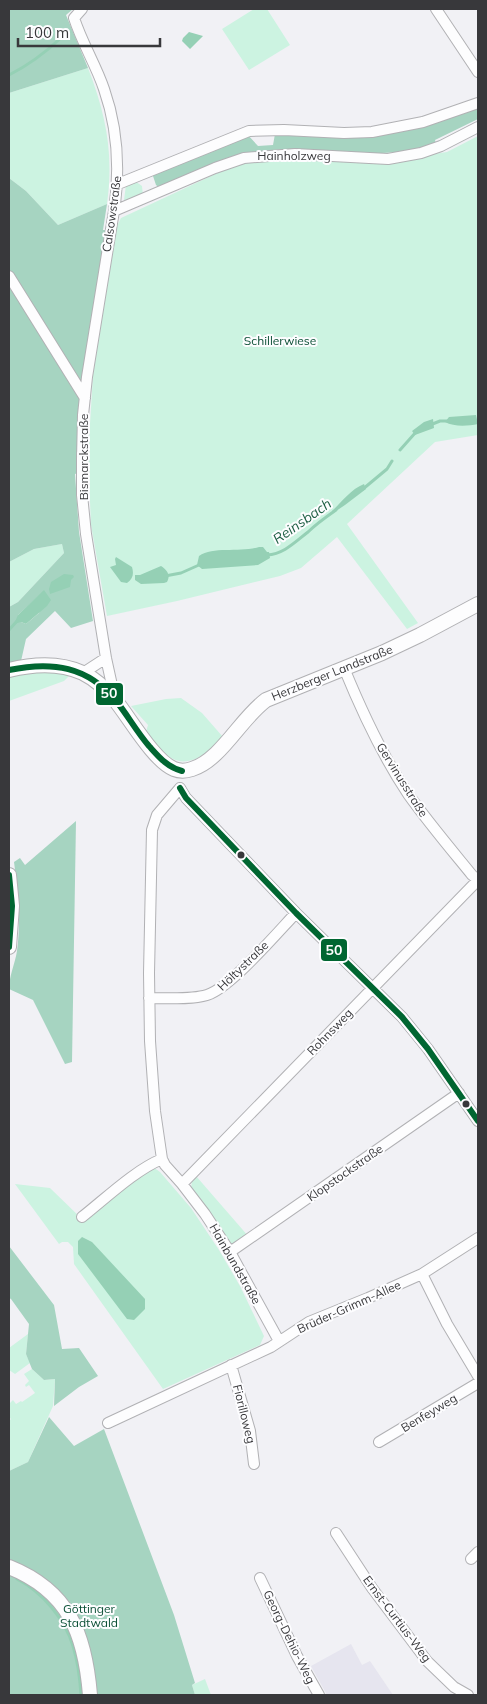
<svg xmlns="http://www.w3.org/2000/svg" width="487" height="1704" font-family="Mulish,sans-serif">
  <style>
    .built { fill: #e6e5ef }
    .green { fill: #ccf3e1 }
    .forest { fill: #a6d4c1; fill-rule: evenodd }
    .water { fill: #95d0b5 }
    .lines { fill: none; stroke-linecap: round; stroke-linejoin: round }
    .stream { stroke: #95d0b5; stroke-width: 3 }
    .street-casing { stroke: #b1b1b4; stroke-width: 12 }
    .secondary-casing { stroke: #b1b1b4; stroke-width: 16 }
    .street { stroke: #fdfdfe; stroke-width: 10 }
    .secondary { stroke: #fdfdfe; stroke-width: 14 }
    .bus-1-casing { stroke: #fdfdff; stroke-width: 10 }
    .bus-1 { stroke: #006631; stroke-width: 6 }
    .bus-dot { fill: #38383b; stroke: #fdfdff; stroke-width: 2 }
    .labels { text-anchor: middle; stroke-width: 4; stroke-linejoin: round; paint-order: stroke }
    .street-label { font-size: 12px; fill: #38383b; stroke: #fdfdff }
    .park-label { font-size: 12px; fill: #0d5137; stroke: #fdfdff }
    .water-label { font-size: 14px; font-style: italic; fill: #1f5f44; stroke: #fdfdff }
    .line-badge { stroke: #fdfdff; stroke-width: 2 }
    .badge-label { font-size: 14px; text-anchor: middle; font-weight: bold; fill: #fff }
  </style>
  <rect width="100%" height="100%" fill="#f1f1f5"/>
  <!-- built -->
  <path class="built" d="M351,1644l11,21 8,-4 23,34h-66l-16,-29z"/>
  <!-- green -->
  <path class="green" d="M254,9h13l23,36 -41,25 -27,-41z
    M88,68c18,47 26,85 19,136l-49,21 -32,-34 -17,-13v-85z
    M478,136v299l-43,7 -88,82 71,99 -11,6 -70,-92 -36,31 -21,8 -103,25 -70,15 -16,-91 -3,-69 5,-81 24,-149 4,-8 118,-55 54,-5 95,3 59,-9z
    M135,181l7,5 1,10 -14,5 -5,-1 2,-15z
    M62,544l2,9 -46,49 -9,5v-45l25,-13z
    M48,671l22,4 -6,6 -55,20v-24l15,-4z
    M181,698l21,15 21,24c-12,14 -33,32 -52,21 -10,-6 -18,-17 -25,-26l2,-7 -17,-19 35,-7z
    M153,1167l7,5 31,36 28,42 21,36 24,50 -4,9 -97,44 -89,-125 -1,-17 -5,-5h-6l-3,2 -44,-60 35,4 33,32 41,-35z
    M196,1176l53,61 -17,8 -3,-1 -38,-56 1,-7z
    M28,1334l-2,20 4,9 -15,11 -6,-4v-22z
    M32,1369l12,11 11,-1 -2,27 -25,56 -19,9v-50l2,-2 -2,-2v-13l4,-4 3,4 5,-3 1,1 13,-9 -6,-8 -3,2 -1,-2 4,-4 -5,-7z
    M205,1679l6,16h-16l-3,-10z"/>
  <!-- forest -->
  <path class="forest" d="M9,9h64l-7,6 22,53 -79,25z
    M478,106v13l-43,21 1,4c-54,18 -109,4 -164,6 -38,2 -77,24 -112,38l-4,-3 -4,-12 95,-39 11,12 15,-1 2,-11 67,2z
    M9,178l17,13 32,34 49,-21 -4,26h3l-26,167 -3,37 1,39 -3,1 4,58 14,89 -22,7 -16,-17 -29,28 -5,22 -12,5v-59l9,-5 46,-49 -2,-9 -28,5 -25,13zM44,591l-5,22 -13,11 -5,-2 -3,-7z
    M76,821l-4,241 -7,2 -32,-64 -24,-11c0,-13 6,-25 8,-38 4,-29 1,-60 -3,-89l6,-4 5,7z
    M9,1246l45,59 8,44 17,-1 19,28 -19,11 -25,19 1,-27 -11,1 -12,-11 -6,-15 3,-30 -18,-25 -2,-1z
    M49,1417l25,29 30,-17 70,186 21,68 -3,2 3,10h-186v-224l19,-9z"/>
  <!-- water -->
  <path class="water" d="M189,32l14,4 -13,13 -8,-8 1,-3z
    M476,415l2,9c-10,2 -24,3 -33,-2l4,-5z
    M433,419l1,9 -19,7 -3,-4 12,-9z
    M364,484l2,5 -21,16 -12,8 -1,-2c10,-9 19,-22 32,-27z
    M259,547h4l4,5h2l1,6 -12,7 -56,4 -5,-4 2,-9c15,-10 41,-3 60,-9z
    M116,557l16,10c2,7 1,12 -5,16l-6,-1 -11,-15 6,-2 -1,-6z
    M161,566c6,4 10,9 6,16l-3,1 -23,1 -6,-4v-5h5z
    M64,574l9,1 1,2 -3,3 -1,7 -20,7 -1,-5 2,-7z
    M44,590l7,10 -4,6 -21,18 -5,-2 -7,2 4,-9z
    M82,1237l10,5 53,57v10l-11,11 -7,-1 -49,-65v-13z"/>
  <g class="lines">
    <!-- stream -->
    <path class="stream" d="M9,75c20,-10 37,-23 53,-38
      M430,425l10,-4h8
      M400,450l16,-18
      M363,489l24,-20 5,-8
      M267,555c17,-1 28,-13 41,-23 8,-8 18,-15 28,-22
      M165,576l16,-3 18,-8
      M9,630l8,-9
      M17,1579c25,13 48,40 56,67 5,16 7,33 8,49"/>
    <!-- street casing -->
    <g class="street-casing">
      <path id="street" d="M82,9l-8,9c8,25 22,47 30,71 14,40 16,81 10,122l-27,166 -4,38 -1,44v36l4,39 20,124 9,41
        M436,9l42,63
        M118,184l131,-53 35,-1 60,3 28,-1 51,-10 55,-19
        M114,211l101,-43 29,-10 51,-4 93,5 33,-6 20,-7 37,-19
        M9,276l76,122
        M344,668c18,44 38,87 64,126 20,28 42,54 64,81l6,5
        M83,673l23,-15
        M180,788l-23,27 -5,15 -3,143 1,68 5,70 7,48 3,6 17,19 23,30 25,38 49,89
        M180,788l6,10 110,115 106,104 26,32 50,72
        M149,998c17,0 42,2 58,-3 23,-7 70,-62 89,-82
        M182,1184l296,-304
        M82,1217c23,-18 53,-47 80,-58
        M230,1252l229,-159
        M422,1274l25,50 31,52
        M231,1365l19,66 4,33
        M108,1423l163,-76 38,-25 59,-24 54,-24 56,-36
        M379,1442l99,-59
        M336,1533l36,55 55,73 27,26 14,8
        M471,1559l7,-7
        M260,1578l37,78 22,39"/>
    </g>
    <!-- secondary casing -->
    <g class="secondary-casing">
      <path id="secondary" d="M9,670c24,-6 50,-8 74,3 12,6 23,16 32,27 14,17 39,61 59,69 5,2 12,2 18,0 29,-9 49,-51 74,-69l116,-47 38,-18 58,-31
        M9,875l3,31 -3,41
        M9,1567c60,24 76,67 81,128"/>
    </g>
    <!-- street -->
    <use href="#street" class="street"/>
    <!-- secondary -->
    <use href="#secondary" class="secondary"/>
    <!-- bus-1 casing -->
    <g class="bus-1-casing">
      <path id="bus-1" d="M9,670c43,-9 79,-4 108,32 11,14 20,30 32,44 10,11 18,21 33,25
        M180,788l6,10 110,115 106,104 26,32 50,72
        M9,875l3,31 -3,41"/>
    </g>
    <!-- bus-1 -->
    <use href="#bus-1" class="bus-1"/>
  </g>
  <!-- markers -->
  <g class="bus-dot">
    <circle cx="241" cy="855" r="4.5"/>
    <circle cx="466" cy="1104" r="4.5"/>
  </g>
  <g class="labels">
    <!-- street labels -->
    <g class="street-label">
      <text x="294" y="160">Hainholzweg</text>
      <text transform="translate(112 214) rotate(-82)" y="4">Calsowstraße</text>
      <text transform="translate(84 457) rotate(-90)" y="4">Bismarckstraße</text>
      <text transform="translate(332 673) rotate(-22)" y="4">Herzberger Landstraße</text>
      <text transform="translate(402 780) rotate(58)" y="4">Gervinusstraße</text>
      <text transform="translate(243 966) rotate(-44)" y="4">Höltystraße</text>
      <text transform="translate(330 1032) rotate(-46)" y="4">Rohnsweg</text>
      <text transform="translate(345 1173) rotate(-35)" y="4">Klopstockstraße</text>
      <text transform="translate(235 1264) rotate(60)" y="4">Hainbundstraße</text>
      <text transform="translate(349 1307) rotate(-24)" y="4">Brüder-Grimm-Allee</text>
      <text transform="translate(429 1413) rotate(-31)" y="4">Benfeyweg</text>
      <text transform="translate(244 1414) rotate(76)" y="4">Fiorilloweg</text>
      <text transform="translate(397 1619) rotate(53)" y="4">Ernst-Curtius-Weg</text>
      <text transform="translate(289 1637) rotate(64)" y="4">Georg-Dehio-Weg</text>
    </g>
    <!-- park labels -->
    <g class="park-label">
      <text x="280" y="345">Schillerwiese</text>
      <text x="89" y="1613">Göttinger<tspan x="89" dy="14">Stadtwald</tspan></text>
    </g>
    <!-- water labels -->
    <g class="water-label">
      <text transform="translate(302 521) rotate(-35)" y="5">Reinsbach</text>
    </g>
  </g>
  <g class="line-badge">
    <rect x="95" y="682" width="29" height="24" rx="5" fill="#006631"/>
    <rect x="320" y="938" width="28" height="24" rx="5" fill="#006631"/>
  </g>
  <g class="badge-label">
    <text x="109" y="698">50</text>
    <text x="334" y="955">50</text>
  </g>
  <!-- border -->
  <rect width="487" height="1704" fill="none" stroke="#38383b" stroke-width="20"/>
  <!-- scale -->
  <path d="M18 38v8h142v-8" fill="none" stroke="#38383b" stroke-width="2.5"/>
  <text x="25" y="38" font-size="15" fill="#38383b" stroke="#fdfdff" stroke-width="4" paint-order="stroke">100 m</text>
</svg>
